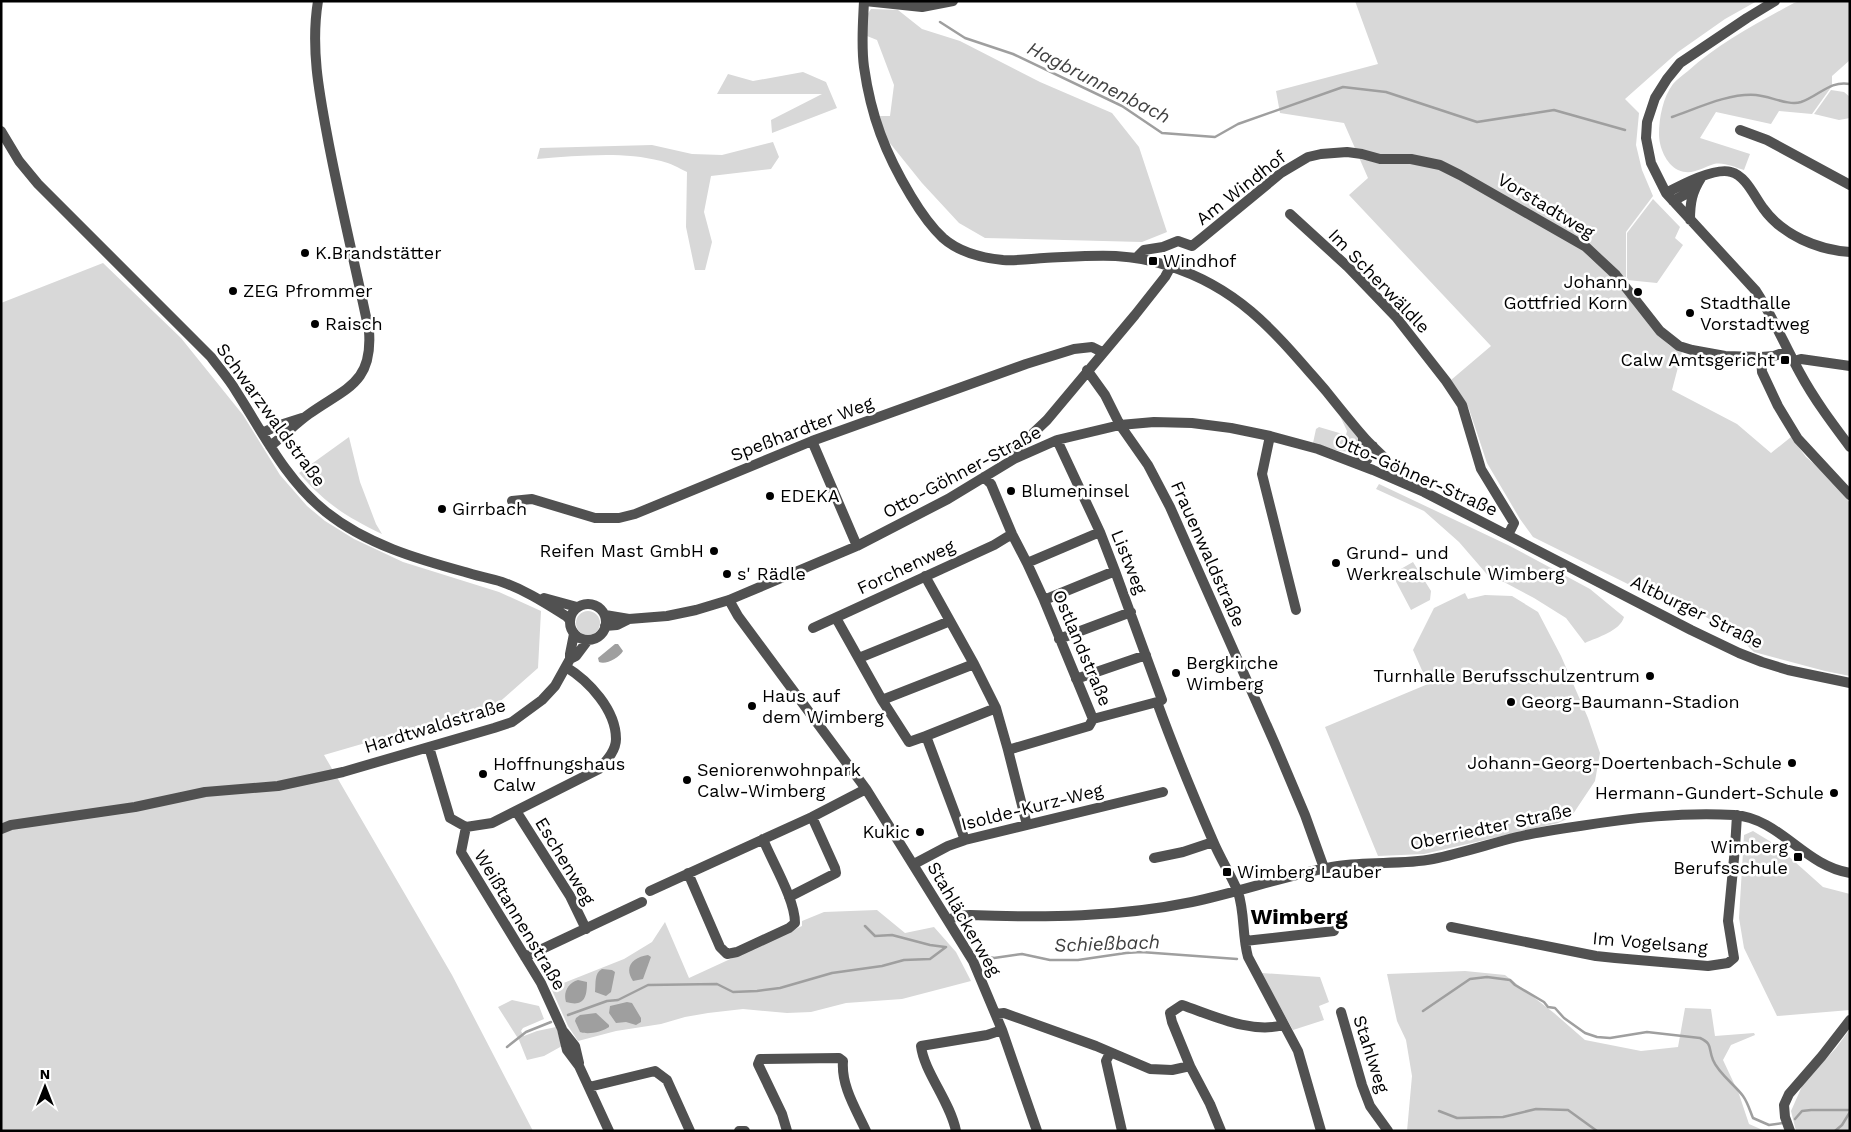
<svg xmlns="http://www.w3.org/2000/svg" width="1851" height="1132" font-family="'Work Sans',sans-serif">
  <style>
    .green { fill: #d8d8d8 }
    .water { fill: #9f9f9f }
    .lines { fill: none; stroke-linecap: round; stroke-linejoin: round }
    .stream { stroke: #9f9f9f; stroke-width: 2.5 }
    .minor { stroke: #515151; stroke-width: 10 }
    .poi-dot { fill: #000; stroke: #fff; stroke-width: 2 }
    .labels { text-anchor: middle; stroke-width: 5; stroke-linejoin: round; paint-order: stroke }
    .street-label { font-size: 18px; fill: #000; stroke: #fff }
    .poi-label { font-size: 18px; fill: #000; stroke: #fff; text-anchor: start }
    .water-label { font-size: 19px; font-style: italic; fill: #404040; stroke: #fff }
    .district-label { font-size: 22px; font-weight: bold; fill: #000; stroke: #fff }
  </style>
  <rect width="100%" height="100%" fill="#fff"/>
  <!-- green -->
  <path class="green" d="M1355,1h402l-32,18 -47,33 -53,47 14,14 -3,32 6,25 11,26 -27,36v48l23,45 20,20 13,7 -10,38 65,34 34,29 20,-16 15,20 20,17 24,29v173l-25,-5 -71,-19 -22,-21 -58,-31 -28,-7 -113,-56 -13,-18 -33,-56 -18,-54 -18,-29 40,-34 -142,-151 19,-17 -24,-55 -64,-10 -4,-22 102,-27z
    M1800,1h50v59l-18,16v10l-20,28 -33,-3 -8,13 -55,-12 -16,26 50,16 -6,16c-10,-3 -20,-8 -30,-6 -13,4 -22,12 -36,6 -12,-6 -19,-23 -19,-36 0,-16 4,-37 14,-50 4,-5 10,-9 15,-13 31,-28 69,-48 106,-68z
    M871,9l27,1 24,19 38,12 80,41 72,31 27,34 28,85 -25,10 -157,-4 -26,-15 -37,-40 -37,-46 -7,-21h12l4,-31 -17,-45 -10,-4v-21z
    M803,72l23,10 11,26 -65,25 -1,-13 51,-26h-105l11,-20 25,7z
    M1831,90l13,2 6,5v21l-11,2 -25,-6z
    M773,142l6,15 -8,12 -60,7 -7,36 8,30 -7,28h-10l-9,-43 1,-55c-8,-4 -17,-9 -26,-11 -40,-10 -83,-5 -124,-2l3,-11 112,-3 40,9 30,1z
    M1653,199l27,28 -5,11 8,7 -26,38 -30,-3v-47z
    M103,263l78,75 62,77 37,60 27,31 18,15 29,18 49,23 96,30 42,19 -3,57 -42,37 -172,50 128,220 81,156h-532v-828z
    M1340,416l18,21 1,10c-10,11 -34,-1 -46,-4l3,-14 3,-2 27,8 1,-4z
    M349,437l11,45 16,42 6,10c-37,-18 -56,-30 -83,-61z
    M1379,484l131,62 80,43 34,28c-4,14 -26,20 -39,26l-19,-25 -32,-20 -30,-16 -13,-3 -32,-37 -35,-31 -48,-22z
    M1413,562l18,29 -1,9 -19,10 -19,-36z
    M1465,593l3,6 17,-4 27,1 26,16 23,44 27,62 12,35 -5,28 -24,36 -13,6 -134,31 -46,2 -53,-129 103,-43 -15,-34 21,-42z
    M576 623a12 12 0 1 1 24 0a12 12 0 1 1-24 0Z
    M1753,831l23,14 47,42 27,7v116l-73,6 -33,-68 -5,-30 5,-83z
    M877,910l28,23 29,-6 22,25 15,29 -69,18 -56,4 -35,9 -24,1 -44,-4 -35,4 -23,4 -24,7 -45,7 -38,10 -10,-15 -17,-38 73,-29 28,-17 13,-20 24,56 113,-52v-5l22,-9z
    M1465,971l40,4 49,38 31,27 56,11 37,-4 7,-39 26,1 4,27 39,-3 1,2 -24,10 -8,15 16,34 10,30 16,7h-358l5,-55 -6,-36 -9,-19 -10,-47z
    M1261,973l59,4 9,25 -10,4 5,14 -31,10z
    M512,1000l27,6 5,13 -21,9 -2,3 3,5 13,-5 19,-4 6,19 -18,10 -17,4 -8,-20 -21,-33z
    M1850,1029v102h-54l-5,-20 12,-27 33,-36z"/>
  <!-- water -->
  <path class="water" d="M615,644h3l5,7c-4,7 -17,14 -24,11l-1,-4z
    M648,955l3,2 -8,22 -10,2c-10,-15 1,-24 15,-26z
    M602,969l10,1 3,2 -4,20 -5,4 -11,-4c1,-9 -1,-19 7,-23z
    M578,980l9,2c0,16 -3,25 -21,20 -3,-10 2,-19 12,-22z
    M627,1002l5,1 9,15v4l-5,3 -10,-3 -10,1 -7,-10 1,-7z
    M596,1013l13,12v2c-7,5 -21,8 -29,5l-5,-11 1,-3 4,-3z"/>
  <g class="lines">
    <!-- stream -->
    <path class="stream" d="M940,22l25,16 48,16 109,52 40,27 53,4 23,-13 105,-37 43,5 91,30 77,-12 71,20
      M1672,117c26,-9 56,-24 84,-22 14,1 32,11 45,7 18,-6 29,-22 49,-18
      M865,926l10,10 17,-1 38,10 15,2
      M979,955l15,3 28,-4 28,6h28l48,-7 15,-1 96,7
      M1423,1011l47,-32 17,-2 23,3 5,5 29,17 4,5 7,1 9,10 21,15 12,4 13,1 37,-6 53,6c13,6 8,10 13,22 5,13 22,25 30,36 5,7 7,15 10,22l16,7 14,-2
      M568,1015l39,-14 11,-1 30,-15 69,-1 16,8 24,-1 23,-3 52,-15 50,-7 22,-6 26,-1 16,-12
      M507,1047l19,-15 25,-10
      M1439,1111l18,7 46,-1 33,-8 32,1 29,21
      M1795,1119l7,-8 9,-1h39
      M1835,1131l7,-6 8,-13"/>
    <!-- minor -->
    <path class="minor" d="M864,1c-1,22 -3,44 0,66 7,49 21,86 47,129 9,15 19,30 32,42 17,15 39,20 60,22 14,1 28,-1 41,-2 45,-2 81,-7 125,8 73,23 109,70 157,125 12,15 24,30 36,44 14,17 31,26 39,47
      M865,1l57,6 31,-6
      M1775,1l-28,17 -67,45 -13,16 -12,19 -8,24 -1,16 5,25 15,30 90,98c17,26 29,55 44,82 14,26 32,50 50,74
      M1740,130l27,10 83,45
      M1,131l18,30 19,23 173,173c8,11 18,22 25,34 27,42 50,89 90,121 40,32 91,47 139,60 12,4 25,6 37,10 23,8 43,21 64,34l4,4
      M1666,193c15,-8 49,-26 65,-21 15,4 23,24 32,36 19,27 55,42 87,44
      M1673,201l20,-11
      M1290,214l58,53 48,50 50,64 16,24 19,64 33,54 -6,12
      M1690,220c0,-17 2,-28 11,-42
      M1137,257l7,-7 19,-3 15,-6 14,5 10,-8 79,-65 27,-16 13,-3 26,-2 15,2 18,5h31l29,6 20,10 126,72 30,28 44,56 19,15 13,4 33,6 36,1 13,-1 14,-5
      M1761,357l1,15 16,34 20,33 52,56
      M1794,361l7,-2 49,7
      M1087,370l18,25 15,30 28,40 22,42 105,237 30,71 19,53
      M262,433l15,-7 25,-8
      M1270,436l-8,38 34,136
      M1057,440l43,92 15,39 47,129
      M812,441l45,105
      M270,446c14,-10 25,-22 39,-32 36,-26 64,-30 60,-83 -13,-62 -28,-124 -40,-186 -9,-48 -19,-95 -11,-144
      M1014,459l-3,-5 36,-34 88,-105 30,-38 6,-11
      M1357,464l6,-16v-11
      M1357,464l10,-4 6,-14
      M984,477l7,7 21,50 15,29 17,37 49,119 64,-17c17,47 36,93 56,139 7,17 18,34 25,51 7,21 4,44 10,65l50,94 23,80
      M512,501l20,-2 63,19h24l16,-4 177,-73 214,-77 48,-15 18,-2 10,5
      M1027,563l73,-31
      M925,576l49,88 22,44 12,42 19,75
      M544,598l33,9
      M729,600l9,16 128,173 107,172 29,69 35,101
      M1044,600l71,-29
      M570 622a18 18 0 1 1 36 0a18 18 0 1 1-36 0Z
      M605,615l24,4 38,-3 29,-6 33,-10 128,-54 91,-47 66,-40 43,-19 63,-15 34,-3 38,1 39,5 39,8 48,13 55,21 51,22 267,138 48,23 23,9 26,8 62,13
      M836,618l46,82 27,42 17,-6 39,104
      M605,626l12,-1 12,-6
      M813,628l181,-83 18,-11
      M1059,639l72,-27
      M859,658l91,-37
      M570,659l6,-3 12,-16
      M1076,679l70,-24
      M882,700l92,-36
      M926,736l70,-28
      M429,747l21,71 16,9 26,-4 107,-54c7,-8 17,-18 17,-30 0,-29 -27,-58 -50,-72
      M1008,750l81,-24 4,-7
      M516,811l54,85 16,33
      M466,827l-5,25 80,131 21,46 5,21 12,16 30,65
      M1,829l10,-4 124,-18 70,-15 73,-6 65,-14 151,-44 18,-6 30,-22 13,-14 15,-27v-5l4,-20
      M1154,858l29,-6 30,-10
      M914,864l34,-18 17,-6 198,-48
      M688,873l32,74 7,7 10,-2 52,-24 6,-5c0,-24 -23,-61 -32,-84
      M650,891l162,-74 54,-28
      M789,897l47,-24 -1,-5 -23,-51
      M949,920l8,-4 13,-1c75,3 149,2 222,-13 49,-10 97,-28 146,-36 32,-5 64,-1 95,-7 29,-6 56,-15 84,-22 21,-5 42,-8 63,-11 51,-8 102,-14 154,-11 46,3 70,51 116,58
      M1451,927l145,29 19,2 93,8 20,-3 6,-5 -6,-37 7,-73 2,-33
      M1245,941l89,-10
      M525,957l117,-55
      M1341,1012l21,73 8,21 18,25
      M996,1014l8,-1 92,33 54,23 22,1 18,-4 -18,-44 -2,-9 12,-8c32,11 69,29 102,20
      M564,1032l11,14 4,17
      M1110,1053l-4,8 16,70
      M1190,1066l20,38 11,27
      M589,1087l66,-16 12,9 23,51
      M739,1131h6
      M787,1131l-5,-17 -24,-50 2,-5 79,-1 4,3c-2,25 13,48 23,70
      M956,1131c-6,-30 -32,-59 -35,-85l66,-11 15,-5
      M1790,1131l-5,-14 -1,-12 5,-11 33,-38 28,-36"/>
  </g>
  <!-- markers -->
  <g class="poi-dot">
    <circle cx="305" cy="253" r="5"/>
    <rect x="1148" y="256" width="10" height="10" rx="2.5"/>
    <circle cx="233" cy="291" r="5"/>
    <circle cx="1638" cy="292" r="5"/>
    <circle cx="1690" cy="313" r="5"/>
    <circle cx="315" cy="324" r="5"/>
    <rect x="1780" y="355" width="10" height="10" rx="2.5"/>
    <circle cx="1011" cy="491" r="5"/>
    <circle cx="770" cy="496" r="5"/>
    <circle cx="442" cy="509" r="5"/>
    <circle cx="714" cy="551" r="5"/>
    <circle cx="1336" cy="563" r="5"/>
    <circle cx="727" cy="574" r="5"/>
    <circle cx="1176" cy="673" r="5"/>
    <circle cx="1650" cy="676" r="5"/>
    <circle cx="1511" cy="702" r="5"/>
    <circle cx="752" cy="706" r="5"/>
    <circle cx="1792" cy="763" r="5"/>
    <circle cx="483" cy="774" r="5"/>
    <circle cx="687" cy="780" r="5"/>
    <circle cx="1834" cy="793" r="5"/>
    <circle cx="920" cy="832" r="5"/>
    <rect x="1793" y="852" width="10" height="10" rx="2.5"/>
    <rect x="1222" y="867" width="10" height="10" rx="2.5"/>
  </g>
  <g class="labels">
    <!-- street labels -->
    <g class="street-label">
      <text transform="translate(1241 188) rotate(-38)" y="6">Am Windhof</text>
      <text transform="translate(1546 206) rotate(31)" y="6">Vorstadtweg</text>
      <text transform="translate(1379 281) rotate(46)" y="6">Im Scherwäldle</text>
      <text transform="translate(271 415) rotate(54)" y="6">Schwarzwaldstraße</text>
      <text transform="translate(802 429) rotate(-21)" y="6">Speßhardter Weg</text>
      <text transform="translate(962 472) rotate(-28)" y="6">Otto-Göhner-Straße</text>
      <text transform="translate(1416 475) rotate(24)" y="6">Otto-Göhner-Straße</text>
      <text transform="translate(1208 554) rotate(66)" y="6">Frauenwaldstraße</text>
      <text transform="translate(1129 562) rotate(68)" y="6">Listweg</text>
      <text transform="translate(906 567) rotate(-25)" y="6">Forchenweg</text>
      <text transform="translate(1697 612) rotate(26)" y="6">Altburger Straße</text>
      <text transform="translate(1082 648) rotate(67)" y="6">Ostlandstraße</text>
      <text transform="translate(435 726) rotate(-17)" y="6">Hardtwaldstraße</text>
      <text transform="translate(1032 807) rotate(-14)" y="6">Isolde-Kurz-Weg</text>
      <text transform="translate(1491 827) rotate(-12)" y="6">Oberriedter Straße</text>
      <text transform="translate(565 861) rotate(59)" y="6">Eschenweg</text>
      <text transform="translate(964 919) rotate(60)" y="6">Stahläckerweg</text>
      <text transform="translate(520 920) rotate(59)" y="6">Weißtannenstraße</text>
      <text transform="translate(1650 943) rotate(5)" y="6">Im Vogelsang</text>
      <text transform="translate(1371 1054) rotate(72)" y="6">Stahlweg</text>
    </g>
    <!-- poi labels -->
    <g class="poi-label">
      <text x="315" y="259">K.Brandstätter</text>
      <text x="1163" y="267">Windhof</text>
      <text x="1628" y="288" text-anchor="end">Johann<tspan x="1628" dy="21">Gottfried Korn</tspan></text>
      <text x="243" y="297">ZEG Pfrommer</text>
      <text x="1700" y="309">Stadthalle<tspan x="1700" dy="21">Vorstadtweg</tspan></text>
      <text x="325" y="330">Raisch</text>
      <text x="1775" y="366" text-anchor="end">Calw Amtsgericht</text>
      <text x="1021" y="497">Blumeninsel</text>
      <text x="780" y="502">EDEKA</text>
      <text x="452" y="515">Girrbach</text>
      <text x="704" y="557" text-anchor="end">Reifen Mast GmbH</text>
      <text x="1346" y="559">Grund- und<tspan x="1346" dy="21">Werkrealschule Wimberg</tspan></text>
      <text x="737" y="580">s' Rädle</text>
      <text x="1186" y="669">Bergkirche<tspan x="1186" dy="21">Wimberg</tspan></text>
      <text x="1640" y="682" text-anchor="end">Turnhalle Berufsschulzentrum</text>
      <text x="762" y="702">Haus auf<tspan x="762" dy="21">dem Wimberg</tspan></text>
      <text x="1521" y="708">Georg-Baumann-Stadion</text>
      <text x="1782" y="769" text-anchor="end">Johann-Georg-Doertenbach-Schule</text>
      <text x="493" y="770">Hoffnungshaus<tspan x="493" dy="21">Calw</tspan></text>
      <text x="697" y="776">Seniorenwohnpark<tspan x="697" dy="21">Calw-Wimberg</tspan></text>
      <text x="1824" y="799" text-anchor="end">Hermann-Gundert-Schule</text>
      <text x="910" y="838" text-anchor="end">Kukic</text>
      <text x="1788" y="853" text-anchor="end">Wimberg<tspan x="1788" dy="21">Berufsschule</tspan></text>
      <text x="1237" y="878">Wimberg Lauber</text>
    </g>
    <!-- water labels -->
    <g class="water-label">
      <text transform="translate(1099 82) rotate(27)" y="7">Hagbrunnenbach</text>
      <text transform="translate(1107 943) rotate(-2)" y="7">Schießbach</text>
    </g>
    <!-- district labels -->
    <g class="district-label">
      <text x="1299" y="924">Wimberg</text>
    </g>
  </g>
  <!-- border -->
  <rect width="1851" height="1132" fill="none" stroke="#000000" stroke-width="5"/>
  <!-- north arrow -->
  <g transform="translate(45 1087)" stroke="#ffffff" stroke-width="4" paint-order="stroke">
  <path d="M0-4L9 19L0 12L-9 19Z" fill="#000000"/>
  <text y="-8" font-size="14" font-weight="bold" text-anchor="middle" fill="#000000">N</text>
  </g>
</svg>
